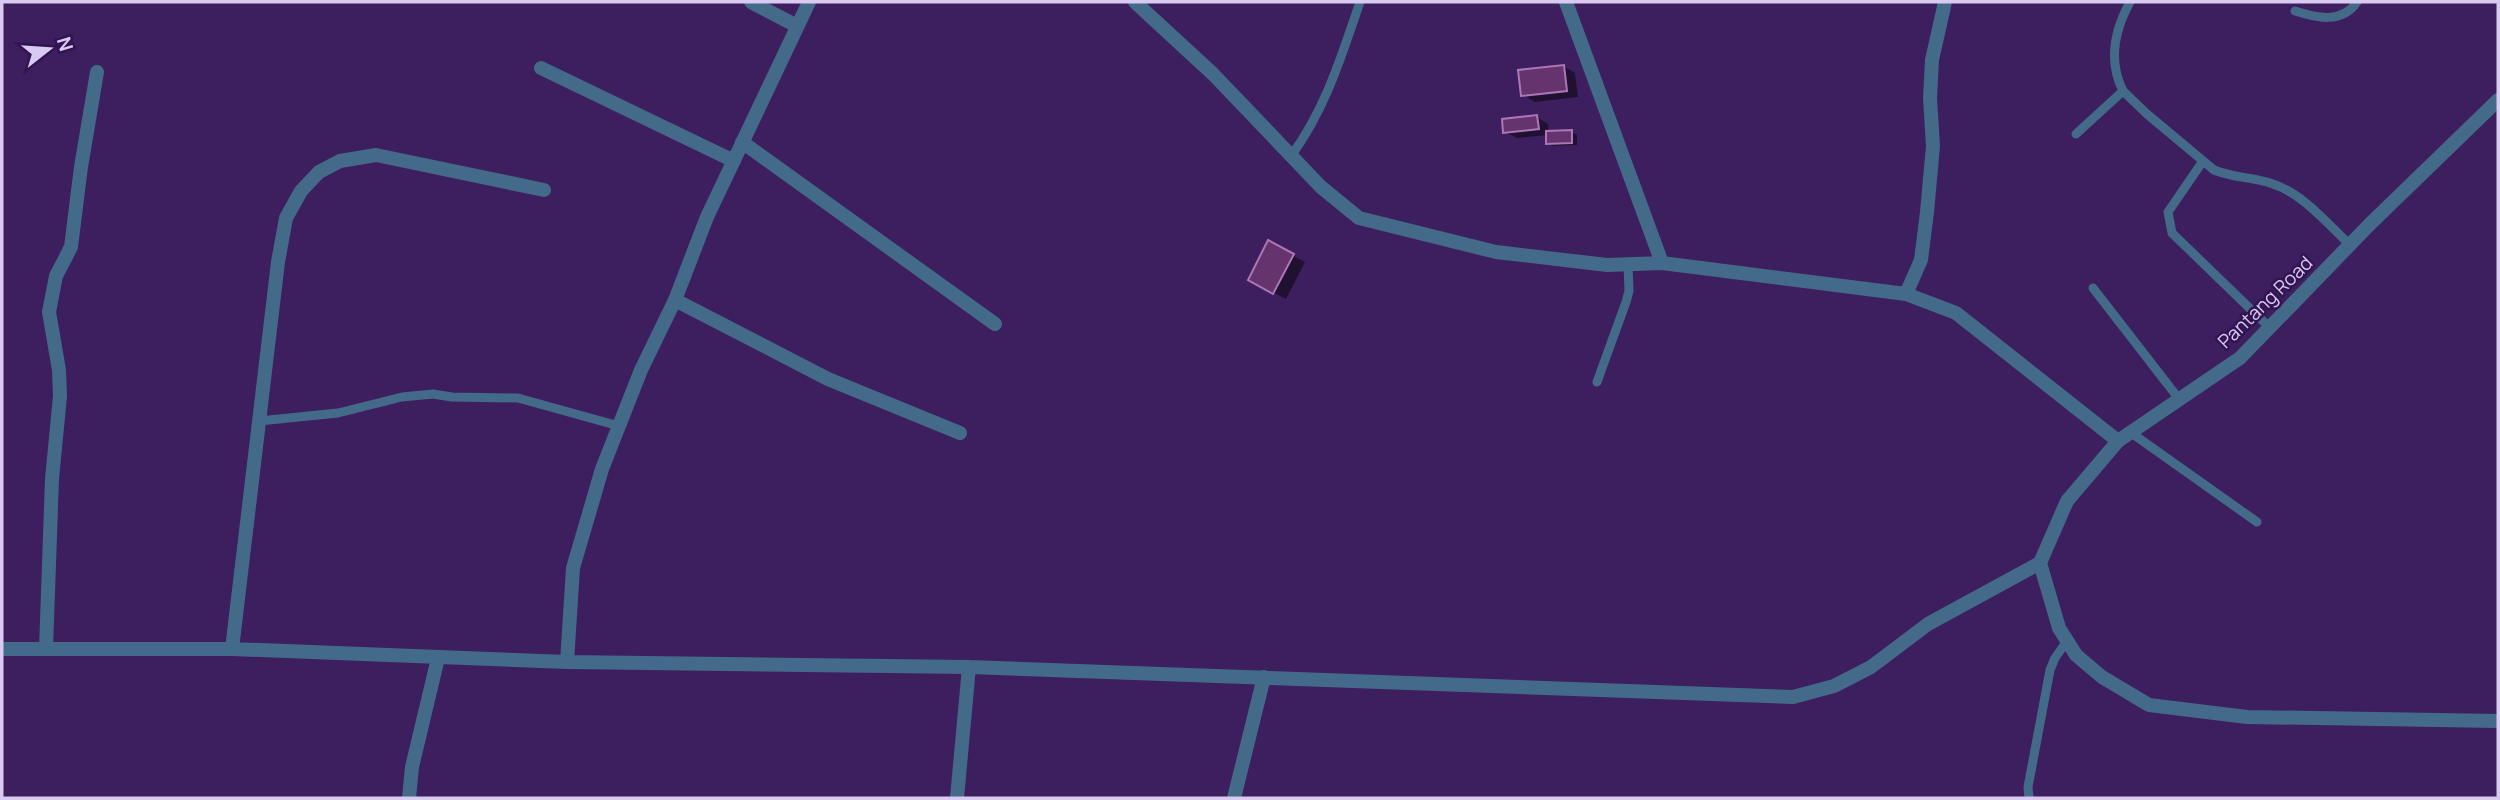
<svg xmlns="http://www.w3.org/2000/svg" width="2500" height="800" font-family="Manrope,sans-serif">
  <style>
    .shadow { fill: #0007 }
    .building { fill: #65336d; stroke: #ad77b5; stroke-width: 2 }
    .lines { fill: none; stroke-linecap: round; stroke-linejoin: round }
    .service { stroke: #436a88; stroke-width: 9 }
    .minor { stroke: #436a88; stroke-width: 14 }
    .tertiary { stroke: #436a88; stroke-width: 14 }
    .labels { text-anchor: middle; stroke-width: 5; stroke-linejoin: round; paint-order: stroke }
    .street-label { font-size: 19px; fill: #d8caf0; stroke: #331453 }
  </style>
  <rect width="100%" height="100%" fill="#3d1f5f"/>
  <!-- shadow -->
  <path class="shadow" d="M1563,66l12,7 3,24 -43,5 -12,-7z
    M1537,117l11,7 1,9 23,-1 5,3v10l-24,1 -6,-3 1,-8 -31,3 -12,-6z
    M1269,243l36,19 -19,37 -25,-13z"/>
  <!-- building -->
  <path class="building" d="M1564,65l3,26 -46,5 -3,-26z
    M1537,115l2,14 -36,4 -1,-14z
    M1572,130v13l-26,1v-13z
    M1268,240l26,14 -21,40 -25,-14z"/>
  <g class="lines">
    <!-- service -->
    <path class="service" d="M2295,11c22,7 47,13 62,-9
      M2123,91c-15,-30 -9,-60 7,-89
      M2076,134l47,-43 24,23 67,56c19,8 40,7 59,14 30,10 54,39 77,61
      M1291,156c35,-48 50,-99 69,-154
      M2203,161l-35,51 4,21 97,94
      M2093,288l86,111
      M1597,382l29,-80 3,-11 -1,-27
      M259,421l79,-8 64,-16 31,-3 19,3 66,1 101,28
      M2130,432l127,90
      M2029,798l-1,-11 22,-117 5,-12 12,-17"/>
    <!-- minor -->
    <path class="minor" d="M751,2l46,24
      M1135,2l78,72 108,113 38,31 137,34 111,13 55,-2 244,31 50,19 162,128
      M1566,2l96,261
      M541,68l193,93
      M742,142l253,182
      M1906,294l15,-34 6,-48 6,-66 -3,-48 2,-38 13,-58
      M675,300l153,79 132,54
      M2,649h230l335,13 402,5 824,30 41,-11 37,-19 57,-43 112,-61
      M46,649l6,-170 8,-83 -1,-26 -10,-58 7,-36 15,-29 10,-80 16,-95
      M232,649l46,-387 8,-44 15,-27 18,-19 21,-11 36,-6 168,35
      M567,662l6,-94 29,-99 39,-99 34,-70 32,-83 102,-215
      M409,798l3,-31 26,-109
      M957,798l12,-131
      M1234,798l30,-121"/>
    <!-- tertiary -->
    <path class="tertiary" d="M2498,100l-129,125 -129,133 -122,83 -51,60 -27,62 19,65 17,27 26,22 47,28 98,12 251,4"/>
  </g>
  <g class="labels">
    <!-- street labels -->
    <g class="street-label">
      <text transform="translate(2265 302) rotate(-44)" y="7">Pantang Road</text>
    </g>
  </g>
  <!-- border -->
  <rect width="2500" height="800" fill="none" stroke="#d8caf0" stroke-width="7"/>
  <!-- north arrow -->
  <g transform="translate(49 49) rotate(73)" stroke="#331453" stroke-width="5" paint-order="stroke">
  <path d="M0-5L12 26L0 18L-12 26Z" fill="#d8caf0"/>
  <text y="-10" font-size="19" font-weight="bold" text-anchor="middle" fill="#d8caf0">N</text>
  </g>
</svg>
